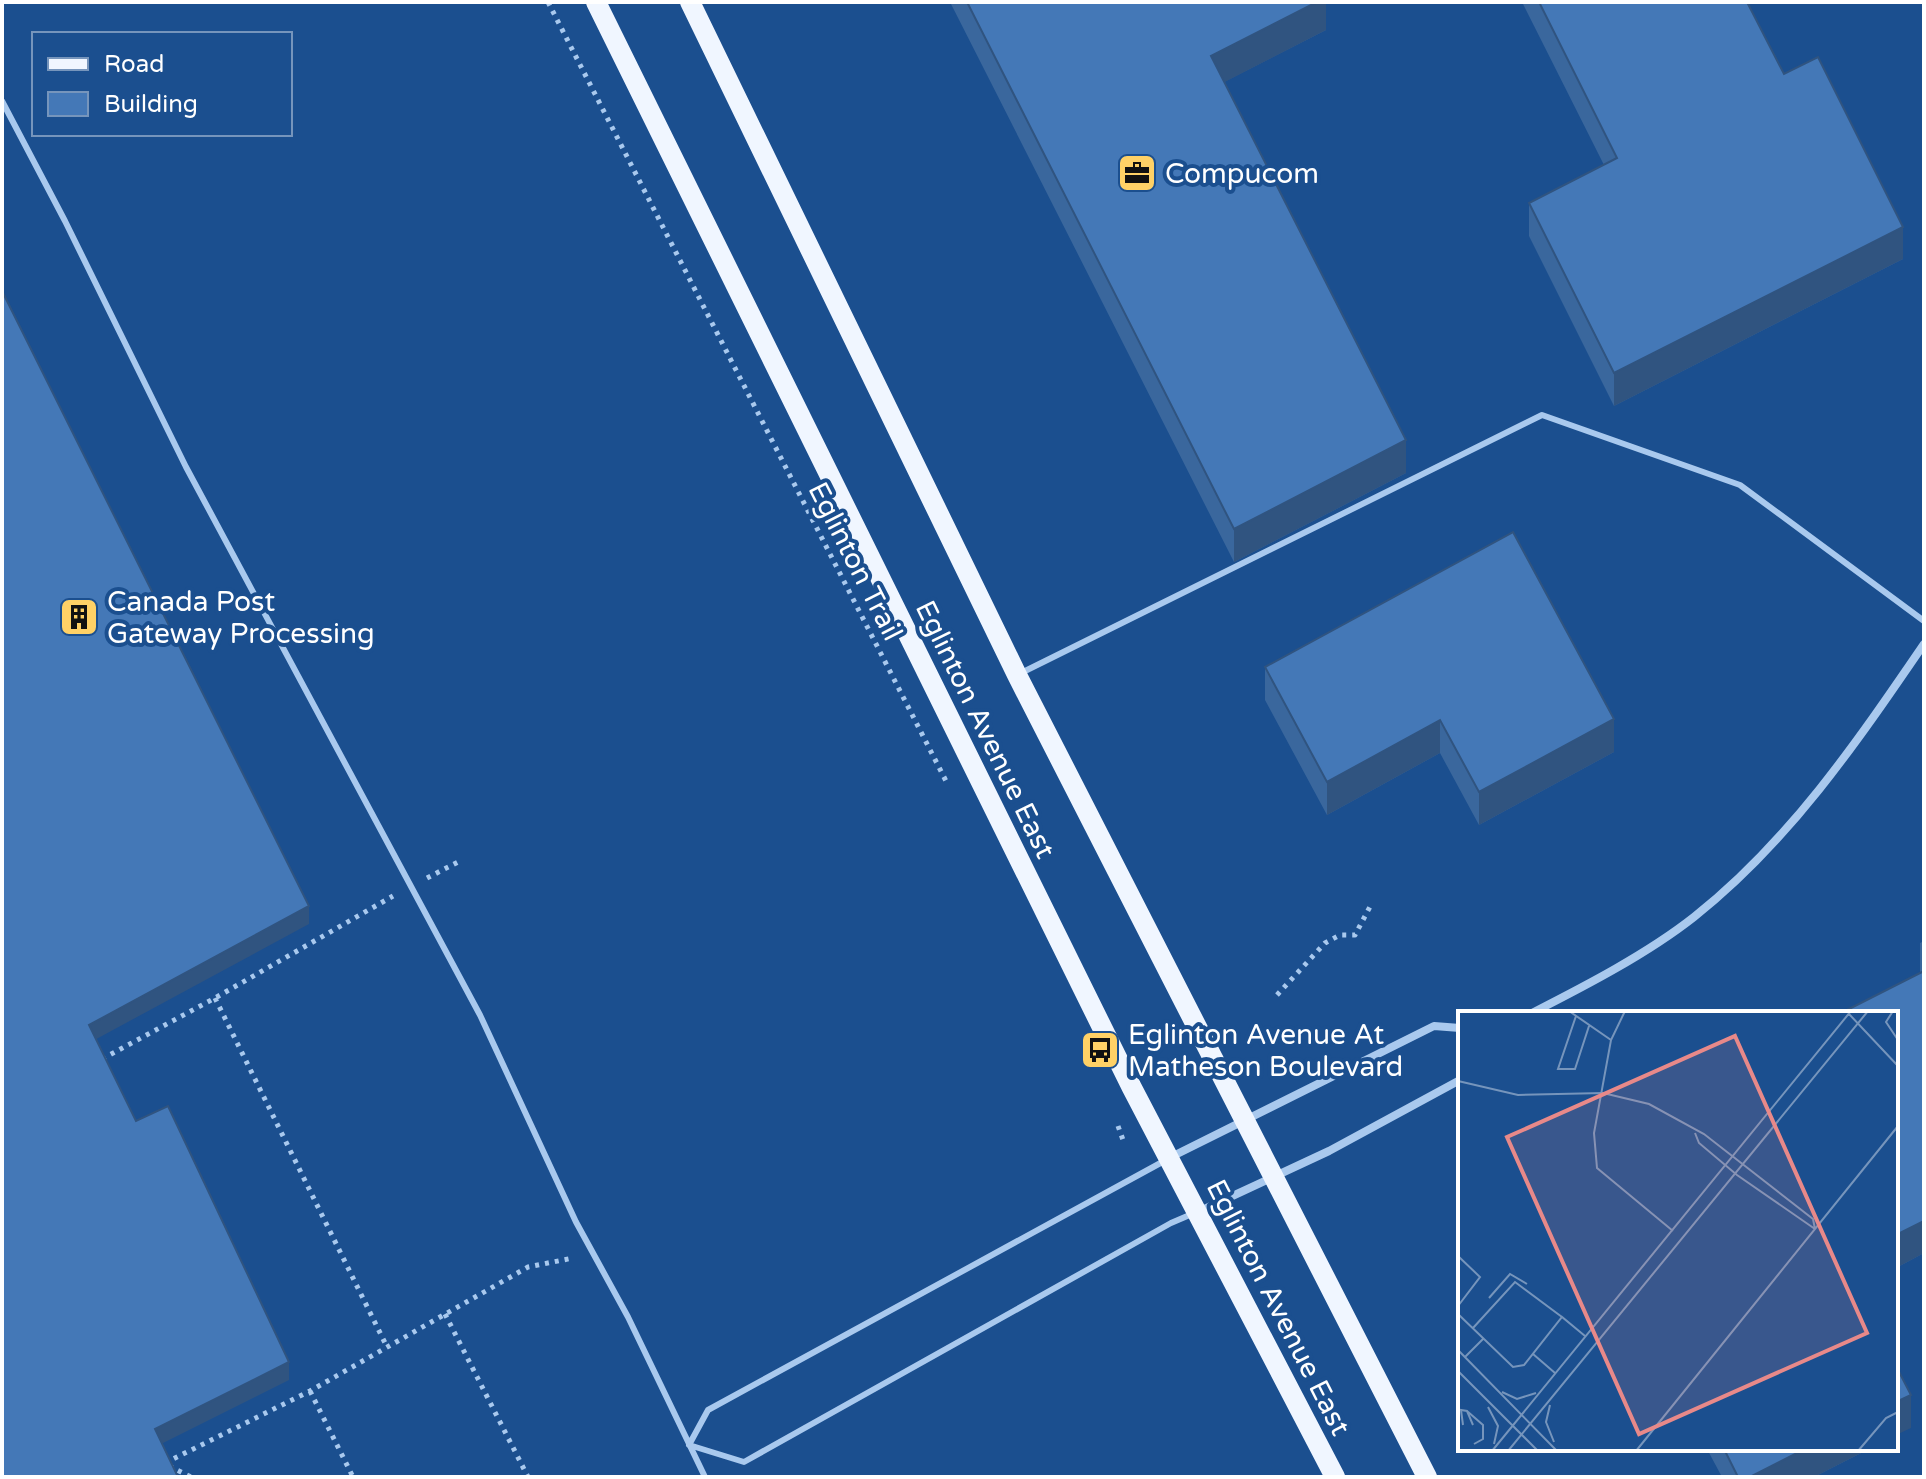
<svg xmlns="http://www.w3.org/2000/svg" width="1926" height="1479" font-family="'Varela Round',sans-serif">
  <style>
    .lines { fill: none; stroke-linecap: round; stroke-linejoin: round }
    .path { stroke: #a9c9ee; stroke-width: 5; stroke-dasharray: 4 6; stroke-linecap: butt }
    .service { stroke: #a9c9ee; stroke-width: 6 }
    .minor { stroke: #a9c9ee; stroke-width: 8 }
    .primary { stroke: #f0f6ff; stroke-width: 20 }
    .wall { fill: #3a679d }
    .shaded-wall { fill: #305480 }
    .building { fill: #4478b7; stroke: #305480; stroke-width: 2 }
    .labels { text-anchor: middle; stroke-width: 8; stroke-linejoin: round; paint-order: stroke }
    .poi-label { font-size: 28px; fill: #fff; stroke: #1b4f8f; text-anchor: start }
    .street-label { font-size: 28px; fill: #fff; stroke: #1b4f8f }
    .inset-road { fill: none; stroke: #7695bc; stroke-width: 2 }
    .view { fill: #e88989; fill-opacity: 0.15; stroke: #e88989; stroke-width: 4 }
    .inset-edge { fill: none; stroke: #fff; stroke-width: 4 }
  </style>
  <rect width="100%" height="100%" fill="#1b4f8f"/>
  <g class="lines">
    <!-- path -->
    <path class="path" d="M548,2l398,779
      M427,878l31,-16
      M1277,995l48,-52 15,-8h15l17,-32
      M215,998l172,349
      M102,1059l113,-61 178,-102
      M1118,1126l5,14
      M445,1314l83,163
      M310,1391l43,86
      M165,1463l145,-72 218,-124 45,-9
      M169,1466l22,11"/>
    <!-- service -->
    <path class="service" d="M2,101l63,120 121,246 294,548 96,207 52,95 77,160
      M1021,673l521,-258 198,70 184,136
      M1166,1160l-458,250 -19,35 55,17 427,-239 21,-9"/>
    <!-- minor -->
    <path class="minor" d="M1532,1013c53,-27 115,-59 162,-96 94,-74 163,-175 230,-273
      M1169,1158l265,-132 26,2
      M1198,1212l131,-61 131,-71"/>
    <!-- primary -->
    <path class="primary" d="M596,2l535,1084 204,391
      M690,2l327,673 410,802"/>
  </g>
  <!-- wall -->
  <path class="wall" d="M951,2h375v28l-102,52 182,391 -172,89 -283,-558z
    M1522,2h225l37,72 119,185 -289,147 -85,-170v-33l75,-38z
    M1265,667l349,85 -135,73 -39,-72 -113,62 -62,-115z
    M1924,941v312l-28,15v-255h-49v-3l73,-37v-30z
    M1707,1449h162l-55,28h-92z"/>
  <!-- shaded-wall -->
  <path class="shaded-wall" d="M1317,2h9v28l-115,59v-33z
    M1903,227v32l-289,147v-33z
    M1406,440v33l-172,89v-33z
    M1614,719v33l-135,73v-33z
    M1440,720v33l-113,62v-33z
    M309,906v18l-220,119v-18z
    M1924,1221v32l-28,15v-33z
    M289,1362v18l-134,67v-18z
    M1911,1395v33l-15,7v-33z
    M1805,1449h64l-55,28h-64z"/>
  <!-- building -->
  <path class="building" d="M967,2h350l-106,54 195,384 -172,89z
    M1539,2h208l37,72 34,-17 85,170 -289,146 -85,-170 88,-45z
    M2,291l307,615 -220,119 47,96 32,-15 121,256 -134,67 23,48h-176z
    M1513,532l101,187 -135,73 -39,-72 -113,62 -62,-115z
    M1924,971v250l-28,14v-222h-47l-2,-3z
    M1896,1366l15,29 -15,7z
    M1724,1449h81l-55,28h-12z"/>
  <!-- icons -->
  <defs>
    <g id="office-square" transform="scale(2)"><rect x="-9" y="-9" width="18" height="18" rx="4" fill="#ffd166" stroke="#1b4f8f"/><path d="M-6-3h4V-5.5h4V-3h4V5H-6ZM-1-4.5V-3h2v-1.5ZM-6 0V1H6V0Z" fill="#111"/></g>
    <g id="building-square" transform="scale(2)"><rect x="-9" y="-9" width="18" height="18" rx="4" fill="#ffd166" stroke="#1b4f8f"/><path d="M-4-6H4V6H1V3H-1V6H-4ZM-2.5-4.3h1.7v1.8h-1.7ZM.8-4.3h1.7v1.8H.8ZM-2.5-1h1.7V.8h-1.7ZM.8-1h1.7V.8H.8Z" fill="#111"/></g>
    <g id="bus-square" transform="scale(2)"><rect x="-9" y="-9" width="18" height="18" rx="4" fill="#ffd166" stroke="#1b4f8f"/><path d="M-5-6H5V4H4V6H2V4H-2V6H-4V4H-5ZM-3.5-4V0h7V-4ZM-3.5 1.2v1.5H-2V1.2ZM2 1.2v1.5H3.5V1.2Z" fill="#111"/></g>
  </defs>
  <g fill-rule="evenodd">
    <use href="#office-square" x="1137" y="173"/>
    <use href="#building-square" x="79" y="617"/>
    <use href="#bus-square" x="1100" y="1050"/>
  </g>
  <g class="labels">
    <!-- poi labels -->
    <g class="poi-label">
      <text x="1165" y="183">Compucom</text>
      <text x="107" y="611">Canada Post<tspan x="107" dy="32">Gateway Processing</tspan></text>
      <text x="1128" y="1044">Eglinton Avenue At<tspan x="1128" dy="32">Matheson Boulevard</tspan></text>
    </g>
    <!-- street labels -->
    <g class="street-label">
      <text transform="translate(856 561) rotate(63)" y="10">Eglinton Trail</text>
      <text transform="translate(986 729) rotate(64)" y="10">Eglinton Avenue East</text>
      <text transform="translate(1279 1307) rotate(63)" y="10">Eglinton Avenue East</text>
    </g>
  </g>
  <!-- overview -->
  <g transform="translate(1458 1011)">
    <rect width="440" height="440" fill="#1b4f8f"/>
    <path class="inset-road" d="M111,0l42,29M167,0l-14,29 -17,93 3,35 76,63M435,0l-7,11 12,18M391,3l49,52M118,5l-18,53h17l14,-43M0,70l60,14 85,-2 46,11 55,30 109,85 2,10M237,122l4,10 38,32 78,54M0,245l22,21 -22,29M31,287l21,-24 17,10M0,303l55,53 11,-2 38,-48 23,19M15,317l42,-46 47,35M0,339l99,101M75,343l22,19M7,346l18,-18M0,360l80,80M44,381l15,7 19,-6M92,394l-4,17 8,20M30,396l10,19 -4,18M9,400l16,14v14l-9,5M5,414l-2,-15 6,1 6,14M34,440l359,-440M50,440l360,-440M178,440l262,-325M400,440l28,-33 12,-6"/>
    <path class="view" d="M277,25l132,297 -228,101 -132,-297z"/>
    <rect width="440" height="440" class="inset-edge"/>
  </g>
  <!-- border -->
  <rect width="1926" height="1479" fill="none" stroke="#ffffff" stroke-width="8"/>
  <!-- legend -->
  <rect x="32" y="32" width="260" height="104" fill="#1b4f8f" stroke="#7695bc" stroke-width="2"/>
  <rect x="48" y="58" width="40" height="12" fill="#f0f6ff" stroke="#7695bc" stroke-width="2"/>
  <text x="104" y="72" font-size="24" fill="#ffffff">Road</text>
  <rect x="48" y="92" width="40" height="24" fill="#4478b7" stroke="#7695bc" stroke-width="2"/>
  <text x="104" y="112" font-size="24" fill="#ffffff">Building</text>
</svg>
